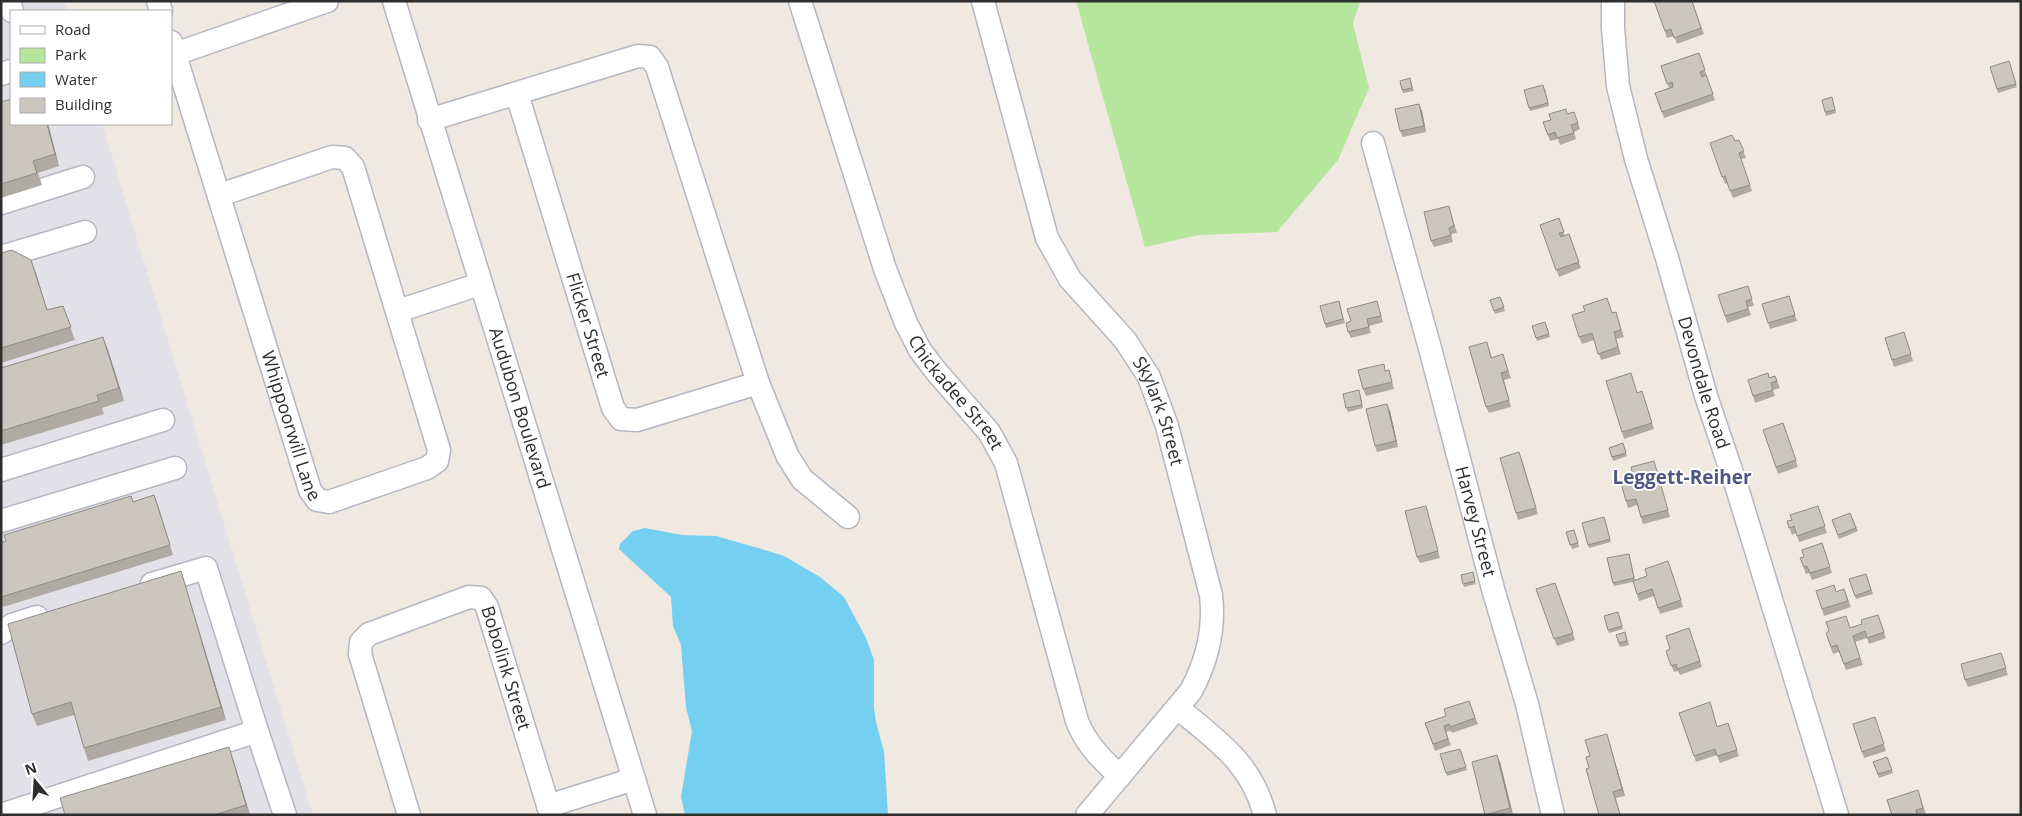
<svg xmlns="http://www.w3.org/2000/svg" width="2022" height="816" font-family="'Open Sans',sans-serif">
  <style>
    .industrial { fill: #e3e1e8 }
    .green { fill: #b6e59e }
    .water { fill: #75cff0 }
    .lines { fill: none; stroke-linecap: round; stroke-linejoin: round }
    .minor-casing { stroke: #b4b7c1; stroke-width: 25 }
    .minor { stroke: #fff; stroke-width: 22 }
    .wall { fill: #afaba4 }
    .shaded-wall { fill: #8e8b86 }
    .building { fill: #cbc7bf; stroke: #8e8b86 }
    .labels { text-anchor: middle; stroke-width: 4; stroke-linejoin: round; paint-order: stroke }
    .street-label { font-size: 18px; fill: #2e2e2e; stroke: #fff }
    .neighbourhood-label { font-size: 19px; font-weight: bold; fill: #4d5680; stroke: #fff }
  </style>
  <rect width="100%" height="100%" fill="#efe9e1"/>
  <!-- industrial -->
  <path class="industrial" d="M1,1h64l3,10h-57v113h91l211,691h-312z"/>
  <!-- green -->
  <path class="green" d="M1076,1h284l-7,22 16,65 -31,72 -61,72 -78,3 -54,12z"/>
  <!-- water -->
  <path class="water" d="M645,528l37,7 34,1 52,15 16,5 36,21 24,20 22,41 8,22v48l2,14 8,30 4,63h-203l-4,-18 11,-66 -6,-24 -4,-49 -1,-13 -8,-19 -2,-29 -52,-48 1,-5 13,-13z"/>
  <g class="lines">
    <!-- minor casing -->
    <g class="minor-casing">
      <g id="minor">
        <path d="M9,1l3,10"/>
        <path d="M158,1l3,10"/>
        <path id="s1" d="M394,1l251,814"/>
        <path id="s2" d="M800,1l85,268 21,54 14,27 15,20 54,62 17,31 71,258c9,23 25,39 43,55"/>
        <path id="s3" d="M983,1l64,237 23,41 55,61 24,37 18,49 44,169c4,34 -4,66 -20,96l-104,124"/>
        <path id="s4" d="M1613,1v27l5,58 18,73 31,99 39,138 31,92 100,327"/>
        <path id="s5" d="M171,42l139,448 7,10 12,2 98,-34 10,-7 2,-11 -86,-283 -8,-9 -13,-1 -112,38"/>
        <path d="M175,54l152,-53"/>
        <path d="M1,74l10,-3"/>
        <path id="s6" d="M517,94l96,314 8,11 16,1 121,-37"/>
        <path d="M429,120l209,-64 12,1 7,10 101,316 29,72 15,24 46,38"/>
        <path id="s7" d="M1373,143l58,209 62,237 34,115 26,111"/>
        <path d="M1,203l82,-26"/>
        <path d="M1,257l84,-25"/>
        <path d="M398,311l82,-27"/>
        <path d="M1,470l162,-50"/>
        <path d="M1,521l174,-53"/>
        <path d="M1,633l11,-8 25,-8"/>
        <path d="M1178,708c39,33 73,54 87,107"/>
        <path d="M257,731l28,84"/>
        <path d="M548,806l86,-27"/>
        <path d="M1,815l256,-84 -51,-163 -54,16"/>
        <path id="s8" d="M409,815l-49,-161 1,-12 8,-8 100,-37 12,1 6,9 64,208"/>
      </g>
    </g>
    <!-- minor -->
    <use href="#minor" class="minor"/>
  </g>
  <!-- wall -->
  <path class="wall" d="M1654,1h38l12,33 -27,10 -3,-8 -7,2z
    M1699,53l16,47 -51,18 -9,-25 14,-5 -8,-22z
    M2009,61l8,26 -19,6 -8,-26z
    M1410,78l4,13 -11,2 -1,-3z
    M1545,88l4,18 -19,5 -1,-3z
    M1833,101l3,12 -10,3 -1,-4z
    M1,102l47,22 11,42 -21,7 4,12 -41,13z
    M1422,111l4,21 -23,5 -3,-6z
    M1574,112l6,17 -6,3 2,7 -16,6 -2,-6 -8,2 -7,-19z
    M1739,140l7,18 -5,1 11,32 -19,7 -6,-15 -2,1 -15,-41 25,-2z
    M1449,206l8,27 -6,1 2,8 -19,5 -3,-6z
    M1559,218l6,18 4,-2 12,34 -22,9 -19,-52z
    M1,253l30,7 16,50 16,-4 12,34 -74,23z
    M1748,286l6,20 -6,1 3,8 -24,8 -2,-7z
    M1789,296l8,25 -27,8 -2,-6z
    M1500,297l5,14 -10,3 -5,-14z
    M1339,301l6,22 -19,5 -1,-4z
    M1379,308l4,14 -14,4 2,7 -20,5 -3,-6 3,-11z
    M1616,312l8,25 -8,2 5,15 -20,6 -7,-20 -12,4 -3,-7 33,-24z
    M1545,322l5,15 -13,4 -5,-15z
    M1904,332l9,29 -19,6 -9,-29z
    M1489,348l3,10 13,3 6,17 -7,2 7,27 -22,6 -3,-6z
    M108,350l16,51 -22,7 2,6 -103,31v-77z
    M1389,370l5,19 -28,7 -3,-7 23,-18z
    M1775,376l5,12 -7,2 2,6 -20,7 -2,-7 16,-18z
    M1637,393l7,5 10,31 -30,10 -2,-7z
    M1360,394l3,14 -15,4 -2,-4z
    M1390,411l8,36 -21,5 -2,-6z
    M1783,423l15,44 -20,7 -15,-44z
    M1623,443l4,13 -14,5 -4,-13z
    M1522,459l16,55 -20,6 -2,-7z
    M1656,468l14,49 -27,7 -6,-19 -9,3 -2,-7 8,-22z
    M154,495l19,60 -170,52 -2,-6v-58z
    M1426,506l14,52 -20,5 -3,-6z
    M1818,506l9,27 -28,9 -3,-9 -4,2 -5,-14 5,-1z
    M1850,513l8,18 -19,8 -7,-19z
    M1604,517l7,25 -22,6 -7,-25z
    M1574,530l5,17 -7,2 -6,-17z
    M1822,543l10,30 -20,7 -3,-7 -3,1 -6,-16 4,-1z
    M1629,554l6,26 12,-4 21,-15 15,46 -23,7 -6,-18 -15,5 -6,-19 -19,4 -1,-3z
    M181,571l4,13 41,136 -138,41 -4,-13 -10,-33 -37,11 -5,-12z
    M1473,572l3,12 -12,3 -3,-12z
    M1866,574l7,20 -17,5 -7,-20z
    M1555,583l20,57 -18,6 -21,-57z
    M1844,589l7,18 -27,9 -8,-25 20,1z
    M1618,612l5,17 -14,4 -5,-17z
    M1878,615l8,23 -17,6 -2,-6 -12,4 8,23 -17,5 -7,-18 -6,2 -7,-21 24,-5 12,-4z
    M1689,628l13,39 -22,8 -2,-4 -4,1 -8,-21 4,-2z
    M1625,632l4,13 -9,2 -4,-12z
    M2001,653l7,22 -40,12 -3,-7z
    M1469,701l9,23 -26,9 -1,-2 -5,1 5,13 -16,6 -10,-28 21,-7z
    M1679,713l39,13 10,-3 11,33 -19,7 -3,-8 -21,7z
    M1875,717l11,34 -22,7 -11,-34z
    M1609,741l16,55 -9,2 4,17h-21l-10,-47 1,-12z
    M1460,749l7,21 -20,6 -7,-22z
    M1887,757l6,16 -14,5 -6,-16z
    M233,759l17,56h-185z
    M1500,762l13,53h-28z
    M1918,790l8,24 -34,1z"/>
  <!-- shaded-wall -->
  <path class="shaded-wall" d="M1419,104l3,7 4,21 -2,-6z
    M47,124h1l11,42 -4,-12z
    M31,260l5,13 15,50 -4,-13z
    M103,337l5,13 16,51 -5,-13z
    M1387,404l3,7 8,36 -2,-6z
    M154,495l4,10 15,50 -3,-10z
    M181,571l4,13 41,136 -5,-13z
    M1607,734l2,7 16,55 -3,-7z
    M229,747l4,12 17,56 -4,-10z
    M1497,755l3,7 13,53 -3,-7z"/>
  <!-- building -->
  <path class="building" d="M1654,1h38l9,27 -27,10 -3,-9 -6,2z
    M1699,53l6,17 -5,2 2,5 4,-2 7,19 -51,18 -7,-19 18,-6 -1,-5 -5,2 -6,-18z
    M2009,61l7,23 -19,5 -7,-22z
    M1410,78l2,10 -10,2 -2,-9z
    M1543,85l5,18 -19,5 -5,-18z
    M1832,97l3,13 -10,2 -3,-12z
    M11,99v25h36l8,30 -22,7 4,12 -36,11v-82z
    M1419,104l5,22 -24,5 -5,-22z
    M1566,109l1,5 7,-2 4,11 -7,2 3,8 -17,5 -2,-6 -7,3 -5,-13 8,-2 -2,-6z
    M1732,135l3,6 4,-1 5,11 -5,2 11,32 -20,6 -5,-15 -3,1 -12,-34z
    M1449,206l5,20 -5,2 2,7 -20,6 -7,-29z
    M1559,218l5,14 -5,1 2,4 8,-3 10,28 -23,8 -16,-45z
    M12,250l19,10 16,50 16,-4 8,21 -70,21v-95z
    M1748,286l4,13 -6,2 2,8 -23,7 -7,-21z
    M1789,296l6,19 -27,8 -6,-19z
    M1500,297l4,10 -10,4 -4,-11z
    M1607,298l5,15 4,-1 5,18 -7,2 4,15 -20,7 -6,-21 -13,4 -7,-22 13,-4 -2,-5z
    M1339,301l4,18 -18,5 -5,-18z
    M1377,301l4,15 -14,3 2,8 -21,5 -2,-9 5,-2 -4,-12z
    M1545,322l4,12 -13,4 -4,-12z
    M1904,332l7,22 -19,6 -7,-22z
    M103,337l16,51 -22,7 2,6 -98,30v-63z
    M1487,342l4,16 12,-4 5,17 -7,2 8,27 -23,7 -17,-60z
    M1384,364l1,7 4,-1 3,12 -29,7 -5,-19z
    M1631,373l6,20 5,-2 10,32 -30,9 -16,-51z
    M1768,373l1,5 6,-2 2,5 -6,2 2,7 -20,6 -5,-16z
    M1359,390l3,15 -16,3 -3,-14z
    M1387,404l9,37 -21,5 -9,-37z
    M1783,423l13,37 -20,7 -13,-37z
    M1623,443l3,10 -14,4 -3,-9z
    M1519,452l17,56 -20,5 -16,-55z
    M1654,461l14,49 -27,7 -5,-18 -10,2 -5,-18 13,-4 -3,-12z
    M154,495l16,50 -169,52v-54l5,-2 -2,-6 127,-39 2,6z
    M1426,506l12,45 -21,6 -12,-46z
    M1818,506l7,20 -28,10 -3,-10 -5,2 -2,-7 5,-1 -2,-5z
    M1850,513l6,15 -18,7 -6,-15z
    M1604,517l6,22 -22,6 -6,-22z
    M1574,530l4,13 -8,2 -4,-13z
    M1822,543l8,24 -20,6 -3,-7 -3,1 -4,-9 4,-1 -2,-7z
    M1629,554l5,24 -21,5 -6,-25z
    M1668,561l13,39 -23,8 -6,-19 -15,5 -4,-13 14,-5 -2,-7z
    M181,571l40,136 -137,41 -13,-46 -39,12 -24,-90z
    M1473,572l2,9 -12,3 -2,-9z
    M1866,574l5,16 -16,6 -6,-17z
    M1555,583l18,50 -19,6 -18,-50z
    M1834,585l2,7 8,-3 4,12 -26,8 -6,-18z
    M1618,612l4,14 -14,4 -4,-14z
    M1878,615l6,17 -17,6 -2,-7 -12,5 7,22 -16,6 -7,-19 -6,2 -5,-14 3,-2 -3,-9 20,-6 4,12 12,-4 -1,-4z
    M1689,628l11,33 -23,8 -1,-5 -5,2 -5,-15 4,-2 -4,-13z
    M1625,632l2,9 -8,2 -3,-8z
    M2001,653l5,15 -41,12 -4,-16z
    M1469,701l6,17 -25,9 -1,-3 -5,2 4,13 -15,5 -8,-21 21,-7 -2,-7z
    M1710,702l7,25 11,-4 9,27 -20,6 -2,-7 -21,7 -15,-43z
    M1875,717l9,27 -22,8 -9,-28z
    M1607,734l15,55 -9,3 7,22 -3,1h-18l-13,-46 3,-1 -3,-11 4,-1 -5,-16z
    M229,747l17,58 -32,10h-149l-5,-17z
    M1460,749l6,18 -20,6 -6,-19z
    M1497,755l13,53 -25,7 -13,-53z
    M1887,757l5,13 -14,4 -5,-12z
    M1918,790l5,18 -7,2 1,5h-25l-5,-15z"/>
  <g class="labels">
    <!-- street labels -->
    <g class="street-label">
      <text dy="6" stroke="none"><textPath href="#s6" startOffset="242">Flicker Street</textPath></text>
      <text dy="6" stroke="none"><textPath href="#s4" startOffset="394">Devondale Road</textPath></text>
      <text dy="6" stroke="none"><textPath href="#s2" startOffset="425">Chickadee Street</textPath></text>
      <text dy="6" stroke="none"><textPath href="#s1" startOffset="426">Audubon Boulevard</textPath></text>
      <text dy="6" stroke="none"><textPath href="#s3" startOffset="454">Skylark Street</textPath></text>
      <text dy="6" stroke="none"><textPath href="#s5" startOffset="402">Whippoorwill Lane</textPath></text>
      <text dy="6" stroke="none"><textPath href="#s7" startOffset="392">Harvey Street</textPath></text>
      <text dy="6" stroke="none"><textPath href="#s8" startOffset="385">Bobolink Street</textPath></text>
    </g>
    <!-- neighbourhood labels -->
    <g class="neighbourhood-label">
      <text x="1682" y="484">Leggett-Reiher</text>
    </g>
  </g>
  <!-- border -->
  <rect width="2022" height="816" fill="none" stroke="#2e2e2e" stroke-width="5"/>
  <!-- legend -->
  <rect x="10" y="10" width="162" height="115" fill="#ffffff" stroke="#ababab"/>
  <rect x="20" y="26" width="25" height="8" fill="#ffffff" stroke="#ababab"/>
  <text x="55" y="35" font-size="15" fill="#2e2e2e">Road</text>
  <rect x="20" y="48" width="25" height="15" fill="#b6e59e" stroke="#ababab"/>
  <text x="55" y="60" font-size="15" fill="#2e2e2e">Park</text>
  <rect x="20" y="72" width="25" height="15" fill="#75cff0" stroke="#ababab"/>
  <text x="55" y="85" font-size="15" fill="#2e2e2e">Water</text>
  <rect x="20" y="98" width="25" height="15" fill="#cbc7bf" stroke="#ababab"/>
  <text x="55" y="110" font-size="15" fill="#2e2e2e">Building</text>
  <!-- north arrow -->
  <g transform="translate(35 781) rotate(342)" stroke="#ffffff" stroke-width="4" paint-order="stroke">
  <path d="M0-4L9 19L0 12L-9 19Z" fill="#2e2e2e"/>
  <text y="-8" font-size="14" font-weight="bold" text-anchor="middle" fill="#2e2e2e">N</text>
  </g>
</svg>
